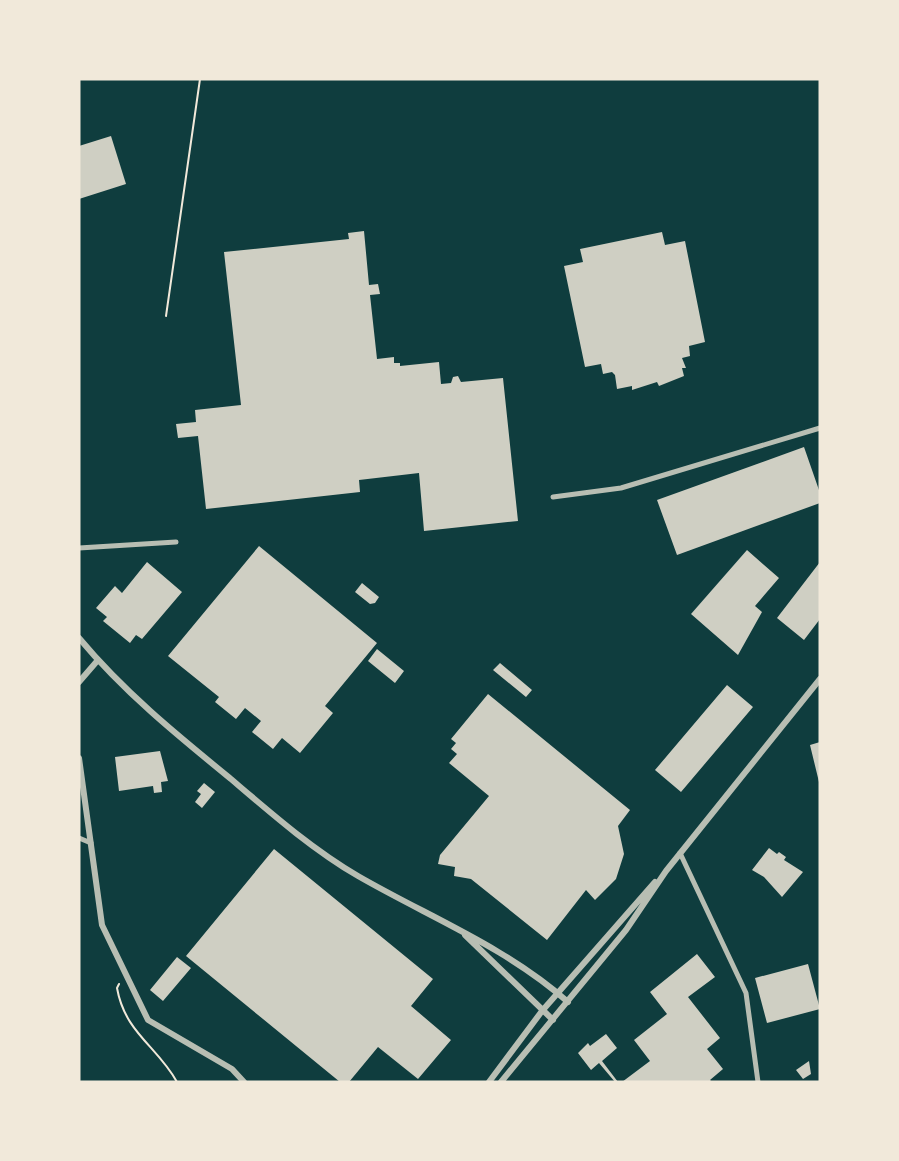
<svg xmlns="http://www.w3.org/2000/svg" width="899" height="1161" font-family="'Space Grotesk',sans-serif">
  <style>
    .building { fill: #cfcfc3 }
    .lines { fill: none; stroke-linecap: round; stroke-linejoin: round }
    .path { stroke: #f1e9da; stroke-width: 2 }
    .minor { stroke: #b8beb3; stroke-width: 5 }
    .tertiary { stroke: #b8beb3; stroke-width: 6 }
  </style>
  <rect width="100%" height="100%" fill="#0f3d3e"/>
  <!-- building -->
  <path class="building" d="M111,136l15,48 -47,15v-53z
    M364,231l5,54 9,-1 2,10 -10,1 7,64 17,-2v6h6v3l39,-4 2,22 10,-1 2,-6 5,-1 3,6 42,-4 15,143 -94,10 -5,-58 -60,7 1,12 -154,17 -8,-73 -20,2 -2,-14 20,-2 -1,-12 46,-5 -17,-153 125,-13 -1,-6z
    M662,232l3,13 20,-4 20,101 -16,4 1,10 -8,2 4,10h-4l2,8 -25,10 -2,-4 -25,8v-4l-15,3 -2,-14 -3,-3 -9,2 -2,-10 -16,3 -21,-101 19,-4 -3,-13z
    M804,447l16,46v10l-143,52 -20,-55z
    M259,546l118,97 -52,63 8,7 -33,40 -18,-15 -9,11 -21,-17 9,-11 -16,-13 -9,11 -21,-17 4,-5 -51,-41z
    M747,550l32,28 -24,28 7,6 -24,43 -47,-41z
    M147,562l35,30 -40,47 -6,-4 -6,8 -27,-22 4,-4 -11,-9 19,-22 7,7z
    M820,562v57l-16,21 -27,-22z
    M362,583l17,14 -4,6 -5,1 -15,-12z
    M377,649l27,22 -9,12 -27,-22z
    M500,663l32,27 -6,7 -33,-27z
    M727,685l26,22 -72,85 -26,-22z
    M488,694l142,116 -12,16 6,28 -8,25 -21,21 -9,-10 -39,50 -76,-61 -17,-3 1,-9 -17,-3 2,-9 49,-59 -40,-33 8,-9 -6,-5 5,-6 -5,-4z
    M820,742v39l-1,1 -9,-37z
    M160,751l8,30 -7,1 1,10 -8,1 -1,-7 -34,5 -4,-34z
    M204,783l11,9 -13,16 -7,-6 6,-8 -4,-3z
    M769,848l8,6 2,-2 7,5 -2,3 19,12 -21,25 -18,-20 -12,-7z
    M274,849l159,130 -22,27 40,34 -33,39 -40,-32 -29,35h-9l-154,-126z
    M697,954l18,23 -27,20 32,41 -13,11 16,20 -13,11 2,2h-90l28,-21 -16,-21 33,-26 -17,-22z
    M177,957l14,11 -28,33 -13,-11z
    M808,964l12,45 -53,14 -12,-45z
    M606,1034l11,14 -15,13 16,21h-3l-16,-19 -8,7 -13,-17 10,-10 2,3z
    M809,1061l2,13 -8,5 -7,-9z"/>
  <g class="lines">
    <!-- path -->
    <path class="path" d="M166,316l34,-237
      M119,984l-2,4c8,45 40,58 60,94"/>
    <!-- minor -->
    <path class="minor" d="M553,497l68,-9 199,-60
      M79,548l97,-6
      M79,838l12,5
      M680,853l66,140 12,89"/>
    <!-- tertiary -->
    <path class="tertiary" d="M79,638c45,54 98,97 152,141 41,35 81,70 127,97 71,41 148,71 210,126
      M79,682l19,-22
      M79,758l23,167 46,95 84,49 12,13
      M465,935l88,85
      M489,1082l53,-71 113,-129
      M501,1082l125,-152 40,-59 154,-192"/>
  </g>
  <!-- border -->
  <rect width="899" height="1161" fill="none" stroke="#f1e9da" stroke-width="161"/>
</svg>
